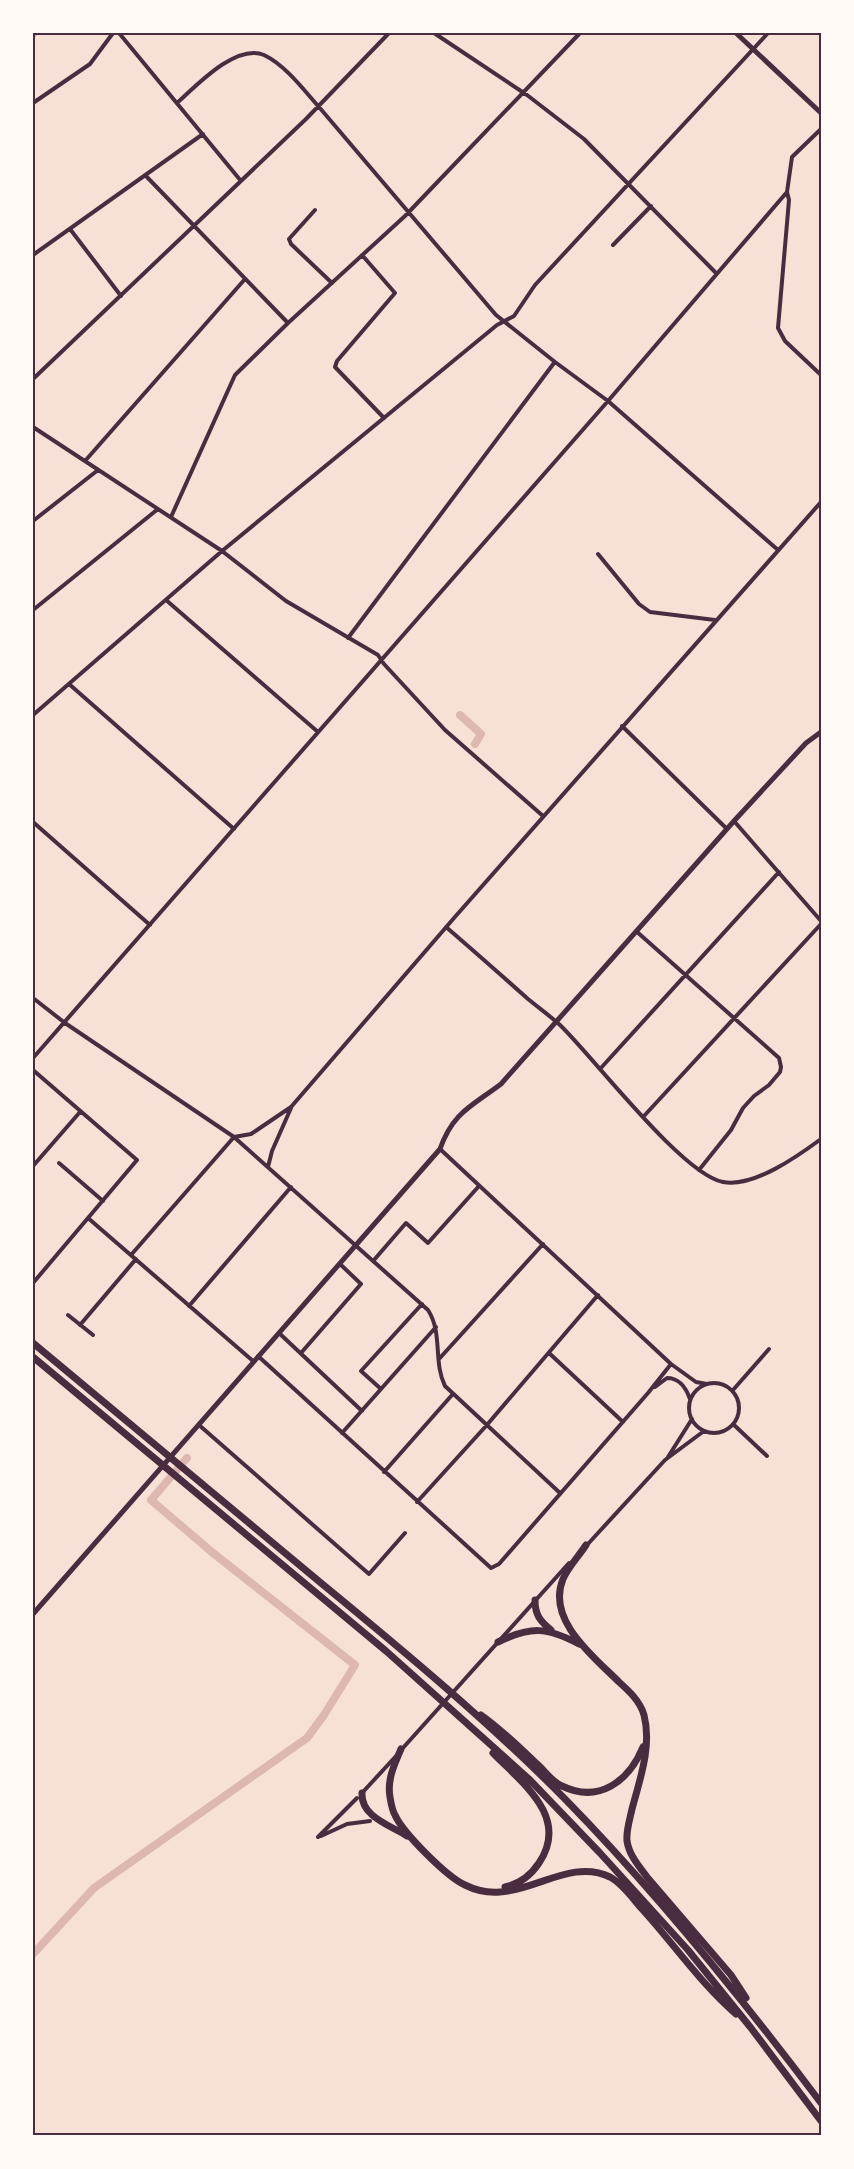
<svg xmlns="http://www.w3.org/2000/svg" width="854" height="2169" font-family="'Public Sans',sans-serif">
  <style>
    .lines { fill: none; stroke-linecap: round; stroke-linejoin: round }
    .canal { stroke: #dcb8b0; stroke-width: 8 }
    .minor { stroke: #4a2c40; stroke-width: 4 }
    .tertiary { stroke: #4a2c40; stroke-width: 5 }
    .secondary { stroke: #4a2c40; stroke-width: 5 }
    .trunk { stroke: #4a2c40; stroke-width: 7 }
    .neatline { fill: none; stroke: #4a2c40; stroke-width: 2 }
  </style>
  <rect width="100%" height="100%" fill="#f7e1d7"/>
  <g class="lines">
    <!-- canal -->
    <path class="canal" d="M33,34l1,-1
      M460,715l21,19 -6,10
      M33,1954l61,-66 213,-150 17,-23 31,-50 -142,-112 -62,-53 36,-42"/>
    <!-- minor -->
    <path class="minor" d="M119,33l122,148
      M434,33l93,62 57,44 132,134
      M33,103l57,-39 23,-31
      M177,103c19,-17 59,-60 87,-48 21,10 39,34 55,52l177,208 59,47 53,39 170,149
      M145,175l143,148
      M787,192l2,8 -11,128 7,13 36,34
      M315,210l-26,29 2,5 41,39
      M70,229l51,67
      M613,245l38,-39
      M33,255l170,-121
      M362,255l33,38 -58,68 -2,6 49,51
      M33,379l273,-260 83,-86
      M33,427l189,124 64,50 92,54 6,9 61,66 98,86
      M85,461l160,-182
      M171,517l64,-142 53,-52 117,-107 175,-183
      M33,521l65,-51
      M598,554l41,50 11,8 65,8
      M166,600l152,132
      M33,610l125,-101
      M348,638l206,-275
      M69,684l165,145
      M33,715l189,-164 275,-226 17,-9 21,-31 233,-252
      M622,726l105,103
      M734,821l87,100
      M33,822l117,103
      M446,927c28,24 55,48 82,72 11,9 22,17 32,26 35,34 122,149 163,157 30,6 75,-26 98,-43
      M636,931l143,127 2,9 -1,5 -11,13 -15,11 -11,12 -12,22 -32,40
      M33,998l32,25 169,114 194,173c15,23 5,52 17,76l115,107
      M33,1058l575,-657 179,-209 5,-35 29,-28
      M600,1069l179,-197
      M33,1070l104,90 -49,58 165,143
      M644,1116l177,-192
      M234,1137l17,-3 40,-27 163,-189 367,-416
      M440,1149l231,215 25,18 11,2
      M59,1163l44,38
      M33,1166l47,-54
      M268,1167l4,-16 19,-43
      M131,1255l103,-118
      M374,1260l32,-37 22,20 51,-57
      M33,1283l55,-65
      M189,1306l102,-119
      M68,1315l25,20
      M80,1325l56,-66
      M279,1333l83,78
      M301,1353l60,-69 -21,-20
      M549,1353l74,69
      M258,1356l233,212 8,-4 149,-171 23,-29
      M439,1359l104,-115
      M689 1408a25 25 0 1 1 50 0a25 25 0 1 1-50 0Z
      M655,1387l12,-9c13,0 19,10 23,21
      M381,1389l-20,-18 61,-67
      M733,1390l36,-41
      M733,1424l34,32
      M199,1425l170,149 36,-41
      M342,1433l94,-106
      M668,1457l24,-38
      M384,1472l68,-77
      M417,1502l69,-76 112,-131
      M587,1545l78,-85 39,-29
      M402,1749l167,-186
      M362,1793l35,-38
      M321,1836l26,-12 23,-3
      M318,1837l39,-39"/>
    <!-- tertiary -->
    <path class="tertiary" d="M33,1614l407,-465c13,-37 32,-43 61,-65l233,-263 72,-78 15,-11"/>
    <!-- secondary -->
    <path class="secondary" d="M736,33l85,80"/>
    <!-- trunk -->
    <path class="trunk" d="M33,1343c96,80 192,160 288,240 84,69 168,139 244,216 93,95 176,198 256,304
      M33,1357l353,294 143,128 71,74 88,97 63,78 70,93
      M586,1545c-7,11 -18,22 -23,34 -17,41 31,78 56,103 10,9 21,19 25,33 8,31 -4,64 -12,94 -2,10 -6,21 -5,32 2,14 12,25 20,36l84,98 15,23
      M535,1600c0,15 5,21 16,30
      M498,1642c33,-16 49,-15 81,2
      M481,1715c20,14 38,32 56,49 8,7 15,18 25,22 37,18 67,-5 81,-39
      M401,1749c-7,16 -14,31 -11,48 1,6 2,13 5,18 8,18 52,62 70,70 10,5 23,8 35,7 36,-2 74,-33 110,-15 13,7 23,22 32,32 31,34 60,76 94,105
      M493,1753c29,30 77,64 46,110 -8,12 -20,21 -34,24
      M362,1793c-1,24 28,32 45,43"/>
  </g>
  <!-- border -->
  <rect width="854" height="2169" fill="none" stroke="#fffaf5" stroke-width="69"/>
  <rect x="34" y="34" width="786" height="2100" class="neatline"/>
</svg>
